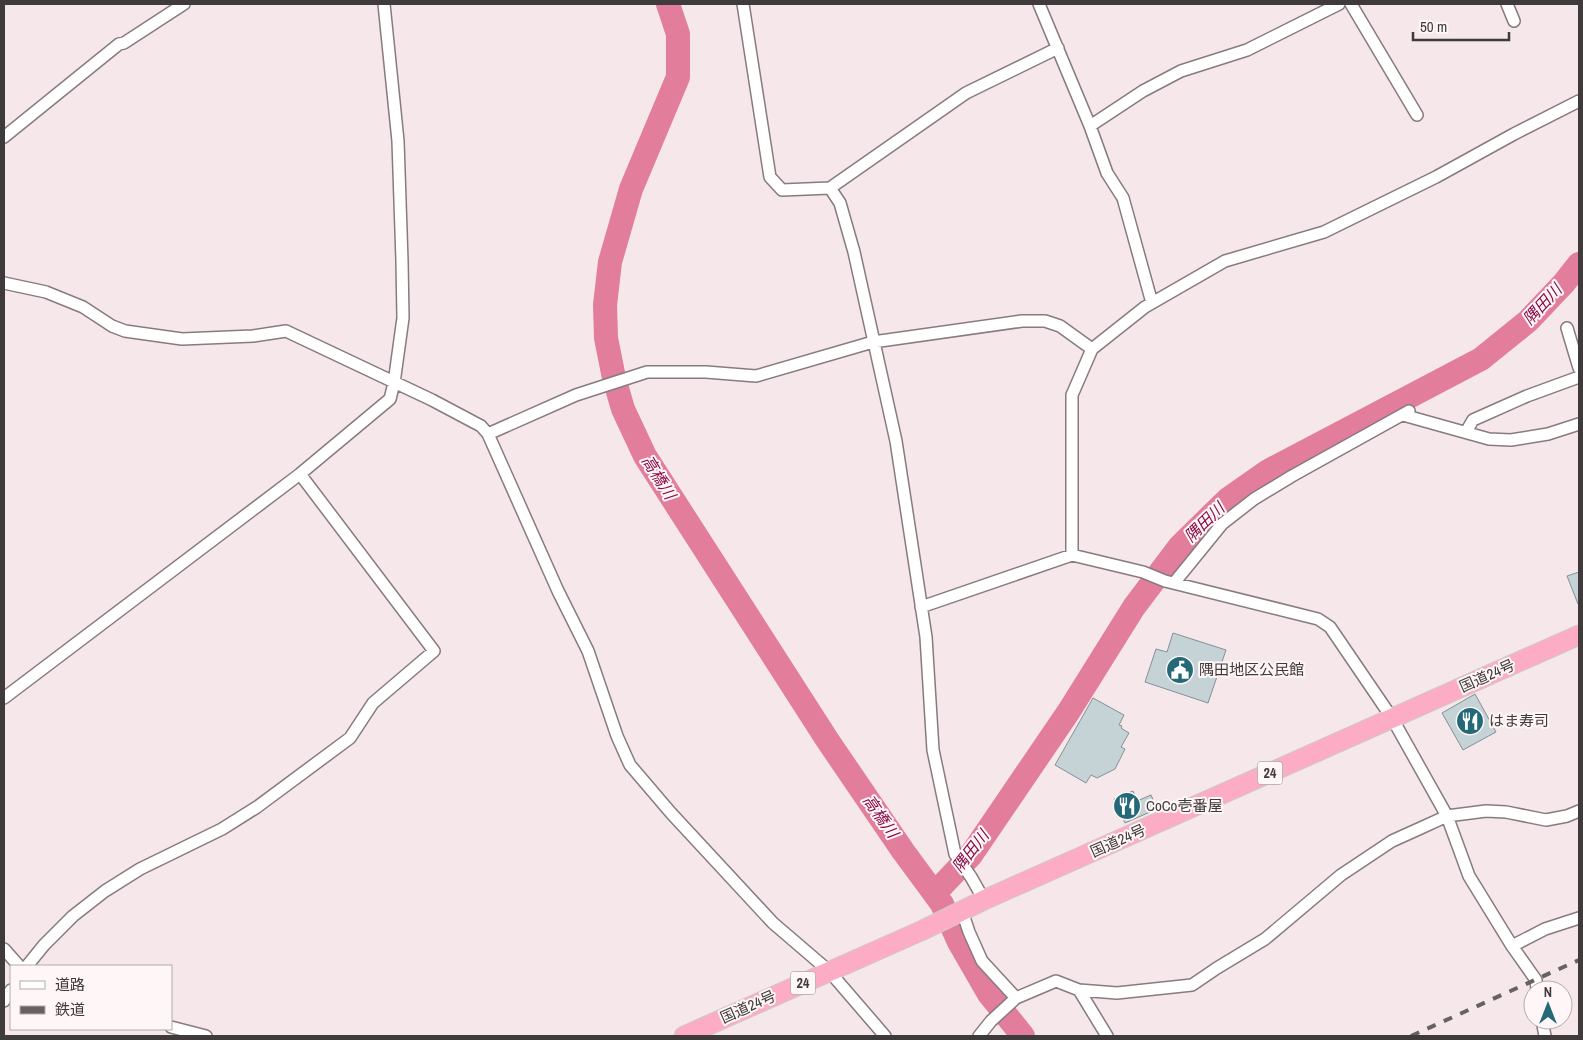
<svg xmlns="http://www.w3.org/2000/svg" width="1583" height="1040" font-family="'Archivo Narrow','Noto Sans JP',sans-serif">
  <style>
    .lines { fill: none; stroke-linecap: round; stroke-linejoin: round }
    .river { stroke: #e27d9c; stroke-width: 24 }
    .building { fill: #c5d3d6; stroke: #839194 }
    .minor-casing { stroke: #877b7e; stroke-width: 14 }
    .trunk-casing { stroke: #cdcccc; stroke-width: 21 }
    .minor { stroke: #fff; stroke-width: 11 }
    .trunk { stroke: #fcacc4; stroke-width: 19 }
    .rail { stroke: #686163; stroke-width: 4; stroke-dasharray: 9 9; stroke-linecap: butt }
    .labels { text-anchor: middle; stroke-width: 4; stroke-linejoin: round; paint-order: stroke }
    .shield { fill: #fff6f8; stroke: #797274; stroke-width: 1 }
    .shield-label { font-size: 14px; font-weight: bold; fill: #3f3a3b }
    .poi-label { font-size: 15px; fill: #3f3a3b; stroke: #fff6f8; text-anchor: start }
    .street-label { font-size: 15px; fill: #3f3a3b; stroke: #fff6f8 }
    .water-label { font-size: 16px; font-style: italic; fill: #880b45; stroke: #fff6f8 }
  </style>
  <rect width="100%" height="100%" fill="#f6e7eb"/>
  <g class="lines">
    <!-- river -->
    <path class="river" d="M668,4l10,30v43l-47,112 -21,73 -5,43 1,33 8,40 9,31 22,47 183,285 75,110 39,53 17,38 30,52 34,42
      M935,893l36,-38 98,-144 65,-104 46,-61 48,-47 40,-28 213,-112 47,-38 36,-38 15,-19"/>
  </g>
  <!-- building -->
  <path class="building" d="M1579,572v32h-1l-11,-28z
    M1173,633l53,17 -18,53 -63,-21 11,-33 11,3z
    M1475,694l21,38 -33,18 -21,-37z
    M1093,698l31,17 -5,10 3,1 -1,2 8,5 -8,14 4,2 -10,20 -18,9 -6,-3 -5,8 -31,-18z
    M1133,791l4,10 14,-6 6,14 -32,14 -11,-24z"/>
  <g class="lines">
    <!-- minor casing -->
    <g class="minor-casing">
      <path id="minor" d="M743,4l27,173 12,13 48,-2 10,15 14,49 42,189 30,196 7,113 22,104 16,23 13,23
        M1039,4l51,122 53,-35 38,-20 66,-21 92,-46
        M1351,4l66,111
        M1507,4l7,17
        M1090,126l17,47 16,25 29,105
        M4,137l115,-93 5,-1 60,-39
        M830,188l136,-95 92,-45
        M4,283l42,9 37,15 29,19 13,5 57,8 71,-3 33,-5 146,69 49,26 7,8 70,157 30,60 29,85 13,29 41,48 102,110 56,48 56,65
        M1567,328l12,40
        M1403,415l86,24 22,1 37,-6 31,-10
        M1466,432l7,-12 54,-24 52,-19
        M488,434l88,-39 71,-23h59l50,4 117,-34 149,-21h23l15,5 32,23
        M1072,555v-160l20,-46 53,-42 80,-46 99,-29 112,-55 78,-43 65,-33
        M1174,583l48,-59 32,-25 38,-23 117,-65
        M921,607l151,-52 71,17 22,9 153,38 12,8 62,91 55,98 22,60 43,70 24,34 1,10
        M4,698l296,-224 90,-75 4,-16 9,-65 -1,-57 -4,-120 -14,-137
        M962,911l7,21 13,29 34,37
        M1512,946l33,-17 34,-11
        M4,949l15,17
        M27,966l17,-21 29,-29 32,-25 35,-22 82,-40 35,-22 93,-69 23,-35 61,-52 -134,-177
        M1079,990l28,46
        M4,1001l7,-11
        M1542,1020l3,16
        M171,1027l35,9
        M979,1036l12,-15 25,-23 40,-17 23,9 38,3 75,-8 25,-17 48,-29 76,-64 51,-34 31,-14 24,-11 39,-5 20,1 40,8 21,-4 12,-5"/>
    </g>
    <!-- trunk casing -->
    <g class="trunk-casing">
      <path id="trunk" d="M684,1036l239,-106 61,-30 595,-265"/>
    </g>
    <!-- minor -->
    <use href="#minor" class="minor"/>
    <!-- trunk -->
    <use href="#trunk" class="trunk"/>
    <!-- rail -->
    <path class="rail" d="M1411,1036l168,-76"/>
  </g>
  <!-- icons -->
  <defs>
    <g id="civic-disc" transform="scale(1.4375)"><circle r="9.5" fill="#236978" stroke="#fff6f8"/><path d="M-.6-6.5H3V-4.5H.6V-3L4-1V1h2V6H-6V1h2V-1L-.6-3ZM-1.2 2.5V6h2.4V2.5Z" fill="#fff"/></g>
    <g id="restaurant-disc" transform="scale(1.4375)"><circle r="9.5" fill="#236978" stroke="#fff6f8"/><path d="M-5-6h1v4h1v-4h1v4h1v-4h1v5L-1.5 .5V6h-2V.5L-5-1ZM5-6V6H3V1.5H1.5Q1.5-4 5-6Z" fill="#fff"/></g>
  </defs>
  <g fill-rule="evenodd">
    <use href="#civic-disc" x="1180" y="670"/>
    <use href="#restaurant-disc" x="1470" y="721"/>
    <use href="#restaurant-disc" x="1127" y="806"/>
  </g>
  <g class="labels">
    <!-- shield labels -->
    <g class="shield">
      <rect x="1257.5" y="761.5" width="25" height="23" rx="4"/>
      <rect x="790.5" y="971.5" width="25" height="23" rx="4"/>
    </g>
    <g class="shield-label">
      <text x="1270" y="778">24</text>
      <text x="803" y="988">24</text>
    </g>
    <!-- poi labels -->
    <g class="poi-label">
      <text x="1199" y="675">隅田地区公民館</text>
      <text x="1489" y="726">はま寿司</text>
      <text x="1146" y="811">CoCo壱番屋</text>
    </g>
    <!-- street labels -->
    <g class="street-label">
      <text transform="translate(1487 676) rotate(-24)" y="5">国道24号</text>
      <text transform="translate(1118 841) rotate(-24)" y="5">国道24号</text>
      <text transform="translate(748 1007) rotate(-24)" y="5">国道24号</text>
    </g>
    <!-- water labels -->
    <g class="water-label">
      <text transform="translate(1542 304) rotate(-47)" y="6">隅田川</text>
      <text transform="translate(659 477) rotate(58)" y="6">高橋川</text>
      <text transform="translate(1204 522) rotate(-44)" y="6">隅田川</text>
      <text transform="translate(881 816) rotate(55)" y="6">高橋川</text>
      <text transform="translate(970 851) rotate(-52)" y="6">隅田川</text>
    </g>
  </g>
  <!-- border -->
  <rect width="1583" height="1040" fill="none" stroke="#3f3a3b" stroke-width="10"/>
  <!-- legend -->
  <rect x="10" y="965" width="162" height="65" fill="#fff6f8" stroke="#b2abac"/>
  <rect x="20" y="981" width="25" height="8" fill="#ffffff" stroke="#b2abac"/>
  <text x="55" y="990" font-size="15" fill="#3f3a3b">道路</text>
  <rect x="20" y="1006" width="25" height="8" fill="#686163" stroke="#b2abac"/>
  <text x="55" y="1015" font-size="15" fill="#3f3a3b">鉄道</text>
  <!-- north arrow -->
  <g transform="translate(1548 1005)"><circle r="24" fill="#fff6f8" stroke="#b2abac"/>
  <path d="M0-4L9 19L0 12L-9 19Z" fill="#236978"/>
  <text y="-8" font-size="14" font-weight="bold" text-anchor="middle" fill="#3f3a3b">N</text>
  </g>
  <!-- scale -->
  <path d="M1413 32v8h96v-8" fill="none" stroke="#3f3a3b" stroke-width="2.5"/>
  <text x="1420" y="32" font-size="15" fill="#3f3a3b" stroke="#fff6f8" stroke-width="4" paint-order="stroke">50 m</text>
</svg>
